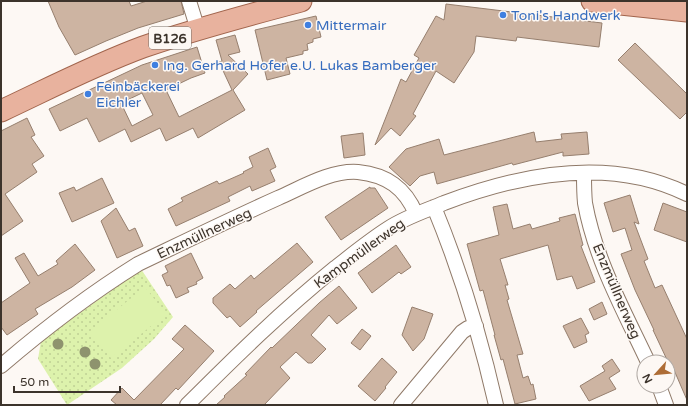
<svg xmlns="http://www.w3.org/2000/svg" width="688" height="406" font-family="'Varela Round',sans-serif">
  <style>
    .park { fill: url(#park-dots) }
    .pitch { fill: #ddf2ac }
    .building { fill: #cdb4a2; stroke: #967f6e; fill-rule: evenodd }
    .lines { fill: none; stroke-linecap: round; stroke-linejoin: round }
    .minor-casing { stroke: #8f7968; stroke-width: 16 }
    .primary-casing { stroke: #a1644c; stroke-width: 23 }
    .minor { stroke: #fff; stroke-width: 14 }
    .primary { stroke: #e8b29e; stroke-width: 21 }
    .tree { fill: #8e936e }
    .shop-dot { fill: #3f7fe0; stroke: #fdf8f4; stroke-width: 1.5 }
    .labels { text-anchor: middle; stroke-width: 3; stroke-linejoin: round; paint-order: stroke }
    .shield { fill: #fdf8f4; stroke: #766e67; stroke-width: 1 }
    .shield-label { font-size: 13px; font-weight: bold; fill: #3c332b }
    .shop-label { font-size: 14px; fill: #366cbe; stroke: #fdf8f4; text-anchor: start }
    .street-label { font-size: 14px; fill: #3c332b; stroke: #fdf8f4 }
  </style>
  <defs>
    <pattern id="park-dots" width="8" height="8" patternUnits="userSpaceOnUse"><rect width="8" height="8" fill="#ddf2ac"/><path d="M2 2h.1M6 6h.1" fill="none" stroke="#bfd094" stroke-width="1.8" stroke-linecap="round"/></pattern>
  </defs>
  <rect width="100%" height="100%" fill="#fdf8f4"/>
  <!-- park -->
  <path class="park" d="M141,269l32,48 -19,22 -32,29 -55,37 -29,-46 3,-18z"/>
  <!-- pitch -->
  <path class="pitch" d="M145,287l21,27 -55,44 -22,-26z"/>
  <!-- building -->
  <path class="building" d="M48,1h81l2,5 16,-5h34l3,13 -46,14 -32,13 -31,14 -16,-28z
    M446,4l156,19 -3,24 -82,-10 -1,4 -40,-5 -2,16 -20,31 -18,-12 -23,43 3,2 -16,20 -9,-8 -16,17 26,-66 5,3 13,-24 -5,-3 22,-39 8,4z
    M316,16l5,21 -8,2v3l-6,2 1,6 -5,1v3l-17,4 4,16 -23,6 -12,-50z
    M235,35l5,17 -12,3 20,19 -15,16 12,20 -47,28 -5,-10 -27,13 -6,-13 -29,14 -6,-13 -26,13 -12,-24 -27,13 -11,-22 93,-44 55,-18 8,26 -14,5 -25,12 13,27 53,-27 -13,-28 3,-1 -6,-21zM142,93l11,22 -21,11 -11,-23z
    M635,43l52,51v18l-7,7 -62,-59z
    M27,118l8,17 -4,2 13,19 -12,8 5,8 -32,22 18,27 -22,15v-105z
    M534,132l2,10 26,-3 -1,-5 26,-2 2,22 -26,2v-4l-50,13 -1,-2 -75,21 -3,-12 -14,4 -10,10 -21,-19 17,-18 33,-10 5,16z
    M363,133l2,22 -21,3 -3,-22z
    M268,148l8,19 -6,3 5,11 -23,10 -2,-5 -22,11 2,4 -54,25 -8,-17 15,-8 -2,-3 36,-17 2,3 25,-11 -1,-1 10,-5 -4,-10z
    M102,178l12,25 -42,19 -13,-29 15,-6 2,4z
    M370,187v1h5l13,20 -47,32 -16,-23z
    M630,195l9,29 -5,-2 14,37 -4,2 11,27 7,-3 25,54v61l-16,-37 -2,1 -16,-34h1l-19,-40 -9,-23 -5,-13 11,-4 -7,-22 -12,4 -9,-29z
    M663,203l24,9v30l-33,-12z
    M507,204l6,25 17,-5 2,5 28,-8 -1,-3 16,-4 8,31 -2,1 14,36 -18,7 -5,-13 -15,4 -9,-35 -48,14 8,26h-3l4,14 -2,1 16,54 -6,1 6,23 5,-2 3,9 2,-1 3,15 -21,5 -12,-45 -2,1 -7,-25h1l-12,-45 -3,1 -13,-47 32,-9 -6,-28z
    M116,208l13,23 6,-3 8,18 -26,12 -16,-37z
    M297,243l16,19 -57,49 1,1 -17,15 -10,-11 -3,2 -14,-15v-5l17,-14 5,5 16,-14 3,4z
    M75,244l20,26 -23,17 -37,22 3,5 -31,21 -6,-8v-24l29,-20 -15,-25 9,-5 14,23 20,-12 -2,-3z
    M396,245l15,22 -10,7 -2,-2 -27,21 -14,-20z
    M191,253l12,25 -7,4 1,2 -10,4 2,4 -13,6 -6,-13 -3,1 -5,-11 6,-3 -3,-6z
    M339,286l18,22 -20,16 -8,-9 -18,20 15,14 -14,14h-4l-12,-11 -16,15 10,11 -26,27h-48l9,-8 -1,-1 23,-21 -2,-1 26,-27 1,1 47,-45z
    M602,302l5,12 -13,6 -5,-11z
    M412,307l21,7 -9,25 -11,12 -11,-16z
    M581,318l8,15 -4,2 2,7 -13,6 -11,-22z
    M185,325l29,26 -36,39 -2,-2 -16,17h-43l-6,-5 11,-12 12,12 50,-51 -12,-10z
    M362,329l9,7 -11,14 -9,-7z
    M382,358l15,14 -12,15 1,1 -11,13 -17,-15z
    M612,359l8,12 -11,7 7,11 -27,12 -9,-15 25,-15 -3,-5z"/>
  <g class="lines">
    <!-- minor casing -->
    <g class="minor-casing">
      <path id="minor" d="M189,1l9,29
        M584,173c0,10 0,20 1,30 10,56 39,108 63,159
        M434,207c26,63 47,132 62,198
        M1,366c43,-37 89,-72 137,-102 46,-22 93,-45 140,-66 25,-11 53,-28 80,-26 29,3 47,16 58,42
        M659,386l7,19
        M187,405c48,-48 96,-95 148,-137 18,-14 35,-28 54,-40 17,-11 36,-17 55,-25 76,-29 166,-47 243,-9
        M401,405l61,-73 6,-4 8,-2"/>
    </g>
    <!-- primary casing -->
    <g class="primary-casing">
      <path id="primary" d="M592,1l95,10
        M1,111c47,-22 93,-46 142,-64 52,-18 105,-32 158,-46"/>
    </g>
    <!-- minor -->
    <use href="#minor" class="minor"/>
    <!-- primary -->
    <use href="#primary" class="primary"/>
  </g>
  <!-- trees -->
  <g class="tree">
    <circle cx="58" cy="344" r="5.5"/>
    <circle cx="85" cy="352" r="5.5"/>
    <circle cx="95" cy="364" r="5.5"/>
  </g>
  <!-- markers -->
  <g class="shop-dot">
    <circle cx="503" cy="15" r="4"/>
    <circle cx="308" cy="25" r="4"/>
    <circle cx="155" cy="65" r="4"/>
    <circle cx="88" cy="94" r="4"/>
  </g>
  <g class="labels">
    <!-- shield labels -->
    <rect class="shield" x="149" y="27" width="42" height="22" rx="3"/>
    <g class="shield-label">
      <text x="170" y="43">B126</text>
    </g>
    <!-- shop labels -->
    <g class="shop-label">
      <text x="511" y="20">Toni's Handwerk</text>
      <text x="316" y="30">Mittermair</text>
      <text x="163" y="70">Ing. Gerhard Hofer e.U. Lukas Bamberger</text>
      <text x="96" y="91">Feinbäckerei<tspan x="96" dy="16">Eichler</tspan></text>
    </g>
    <!-- street labels -->
    <g class="street-label">
      <text transform="translate(204 233) rotate(-25)" y="5">Enzmüllnerweg</text>
      <text transform="translate(359 253) rotate(-36)" y="5">Kampmüllerweg</text>
      <text transform="translate(617 291) rotate(67)" y="5">Enzmüllnerweg</text>
    </g>
  </g>
  <!-- border -->
  <rect width="688" height="406" fill="none" stroke="#3c332b" stroke-width="4"/>
  <!-- north arrow -->
  <g transform="translate(656 374) rotate(243)"><circle r="19" fill="#fdf8f4" stroke="#b0a9a4"/>
  <path d="M0-3L7 15L0 10L-7 15Z" fill="#ae6d36"/>
  <text y="-6" font-size="11" font-weight="bold" text-anchor="middle" fill="#3c332b">N</text>
  </g>
  <!-- scale -->
  <path d="M14 386v6h106v-6" fill="none" stroke="#3c332b" stroke-width="2"/>
  <text x="20" y="386" font-size="12" fill="#3c332b" stroke="#fdf8f4" stroke-width="3" paint-order="stroke">50 m</text>
</svg>
